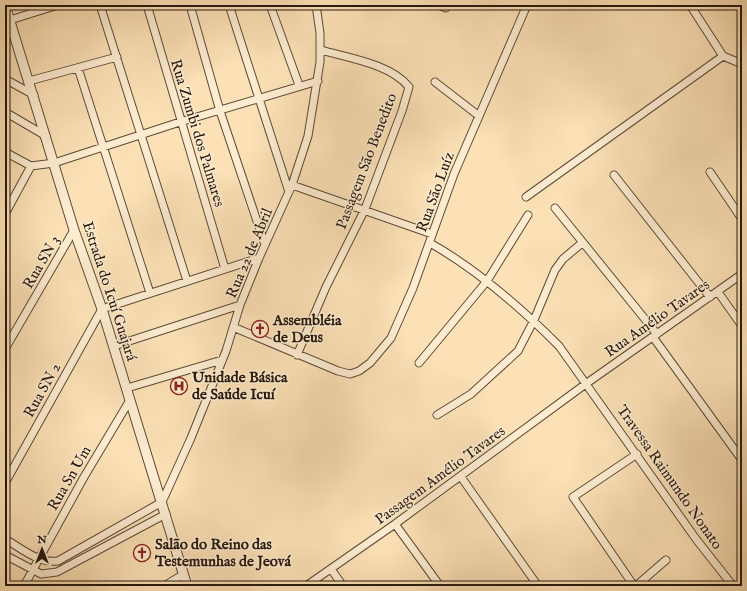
<svg xmlns="http://www.w3.org/2000/svg" width="747" height="591" font-family="'IM FELL English',serif">
  <style>
    .lines { fill: none; stroke-linecap: round; stroke-linejoin: round }
    .minor-casing { stroke: #5c4a38; stroke-width: 9 }
    .tertiary-casing { stroke: #5c4a38; stroke-width: 11 }
    .minor { stroke: #fdecd0; stroke-width: 7 }
    .tertiary { stroke: #fdecd0; stroke-width: 9 }
    .labels { text-anchor: middle; stroke-width: 3; stroke-linejoin: round; paint-order: stroke }
    .street-label { font-size: 15px; fill: #26180e; stroke: #fdecd0 }
    .poi-label { font-size: 15px; font-weight: bold; fill: #26180e; stroke: #fdecd0; text-anchor: start }
  </style>
  <rect width="100%" height="100%" fill="#fce1b6"/>
  <filter id="stains"><feTurbulence type="fractalNoise" baseFrequency=".005" numOctaves="4"/><feColorMatrix values="0 0 0 0 .2 0 0 0 0 .09 0 0 0 0 .02 0 0 0 .5 -.17"/></filter>
  <radialGradient id="worn" r=".72"><stop offset=".6" stop-color="#630" stop-opacity="0"/><stop offset="1" stop-color="#630" stop-opacity=".3"/></radialGradient>
  <g class="lines">
    <!-- minor casing -->
    <g class="minor-casing">
      <path id="minor" d="M100,5l87,276
        M147,5l78,264
        M190,5l30,106 45,134
        M229,5l60,187
        M270,5l29,80
        M438,5l8,3
        M690,5l33,51 19,8
        M10,20l48,-15
        M78,68l72,225
        M5,79l29,16
        M29,81l88,-24
        M435,82l44,34
        M5,112l41,24
        M5,152l26,14 23,-3 126,-41 138,-41
        M710,172l32,47
        M614,175l96,122
        M292,185l140,49
        M526,197l197,-141
        M555,208l102,126
        M5,214l26,-48
        M430,243c48,27 90,64 129,103l137,193 37,47
        M718,292l24,34
        M233,327l105,44 12,3 9,-3 11,-8 21,-25 22,-50 41,-114 73,-169
        M653,337l89,123
        M114,346l126,-41
        M5,349l69,-119
        M297,355l29,-68 39,-78 37,-98 7,-24c-18,-23 -60,-29 -88,-37
        M419,363l68,-82 41,-66
        M127,388l95,-28
        M437,415l34,-21 47,-43 16,-31 21,-50 8,-11 19,-16
        M461,477l77,109
        M5,483l97,-174 157,-51
        M395,524l45,62
        M5,539c16,9 34,25 53,22l104,-59 29,-64 35,-87 14,-46 19,-47 33,-73 16,-49 12,-74v-29l-4,-28
        M5,555l36,19 16,-2 109,-58
        M331,569l12,17
        M24,586l60,-109 46,-77
        M164,586l20,-12
        M306,586l89,-62 192,-141 155,-109
        M634,586l-61,-89 64,-43
        M636,586l30,-26"/>
    </g>
    <!-- tertiary casing -->
    <g class="tertiary-casing">
      <path id="tertiary" d="M5,5l69,225 28,79 85,277"/>
    </g>
    <!-- minor -->
    <use href="#minor" class="minor"/>
    <!-- tertiary -->
    <use href="#tertiary" class="tertiary"/>
  </g>
  <!-- icons -->
  <defs>
    <g id="church-ring" transform="scale(0.9)"><circle r="9.5" fill="#fdecd0" stroke="#8f2418" stroke-width="1.5"/><path d="M-1.2-6h2.4v3.5h3.3v2.4h-3.3V6h-2.4V-.1h-3.3v-2.4h3.3Z" fill="#8f2418"/></g>
    <g id="hospital-ring" transform="scale(0.9)"><circle r="9.5" fill="#fdecd0" stroke="#8f2418" stroke-width="1.5"/><path d="M-5-5h3v3.5h4V-5h3V5h-3V1.5h-4V5h-3Z" fill="#8f2418"/></g>
  </defs>
  <g fill-rule="evenodd">
    <use href="#church-ring" x="260" y="329"/>
    <use href="#hospital-ring" x="179" y="386"/>
    <use href="#church-ring" x="142" y="553"/>
  </g>
  <g class="labels">
    <!-- street labels -->
    <g class="street-label">
      <text transform="translate(198 133) rotate(73)" y="5">Rua Zumbi dos Palmares</text>
      <text transform="translate(366 161) rotate(-69)" y="5">Passagem São Benedito</text>
      <text transform="translate(435 192) rotate(-70)" y="5">Rua São Luíz</text>
      <text transform="translate(249 253) rotate(-67)" y="5">Rua 22 de Abril</text>
      <text transform="translate(41 262) rotate(-60)" y="5">Rua SN 3</text>
      <text transform="translate(110 291) rotate(72)" y="5">Estrada do Icuí Guajará</text>
      <text transform="translate(657 318) rotate(-35)" y="5">Rua Amélio Tavares</text>
      <text transform="translate(42 390) rotate(-61)" y="5">Rua SN 2</text>
      <text transform="translate(440 475) rotate(-36)" y="5">Passagem Amélio Tavares</text>
      <text transform="translate(670 477) rotate(55)" y="5">Travessa Raimundo Nonato</text>
      <text transform="translate(69 478) rotate(-60)" y="5">Rua Sn Um</text>
    </g>
    <!-- poi labels -->
    <g class="poi-label">
      <text x="273" y="325">Assembléia<tspan x="273" dy="17">de Deus</tspan></text>
      <text x="192" y="382">Unidade Básica<tspan x="192" dy="17">de Saúde Icuí</tspan></text>
      <text x="155" y="549">Salão do Reino das<tspan x="155" dy="17">Testemunhas de Jeová</tspan></text>
    </g>
  </g>
  <!-- margin -->
  <rect width="747" height="591" fill="none" stroke="#fce1b6" stroke-width="20"/>
  <rect x="6" y="6" width="735" height="579" fill="none" stroke="#26180e" stroke-width="2"/>
  <rect x="10" y="10" width="727" height="571" fill="none" stroke="#26180e"/>
  <!-- north arrow -->
  <g transform="translate(42 549)" stroke="#fdecd0" stroke-width="3" paint-order="stroke">
  <path d="M0-3L7 15L0 10L-7 15Z" fill="#26180e"/>
  <text y="-6" font-size="11" font-weight="bold" text-anchor="middle" fill="#26180e">N</text>
  </g>
  <rect width="100%" height="100%" filter="url(#stains)"/>
  <rect width="100%" height="100%" fill="url(#worn)"/>
</svg>
